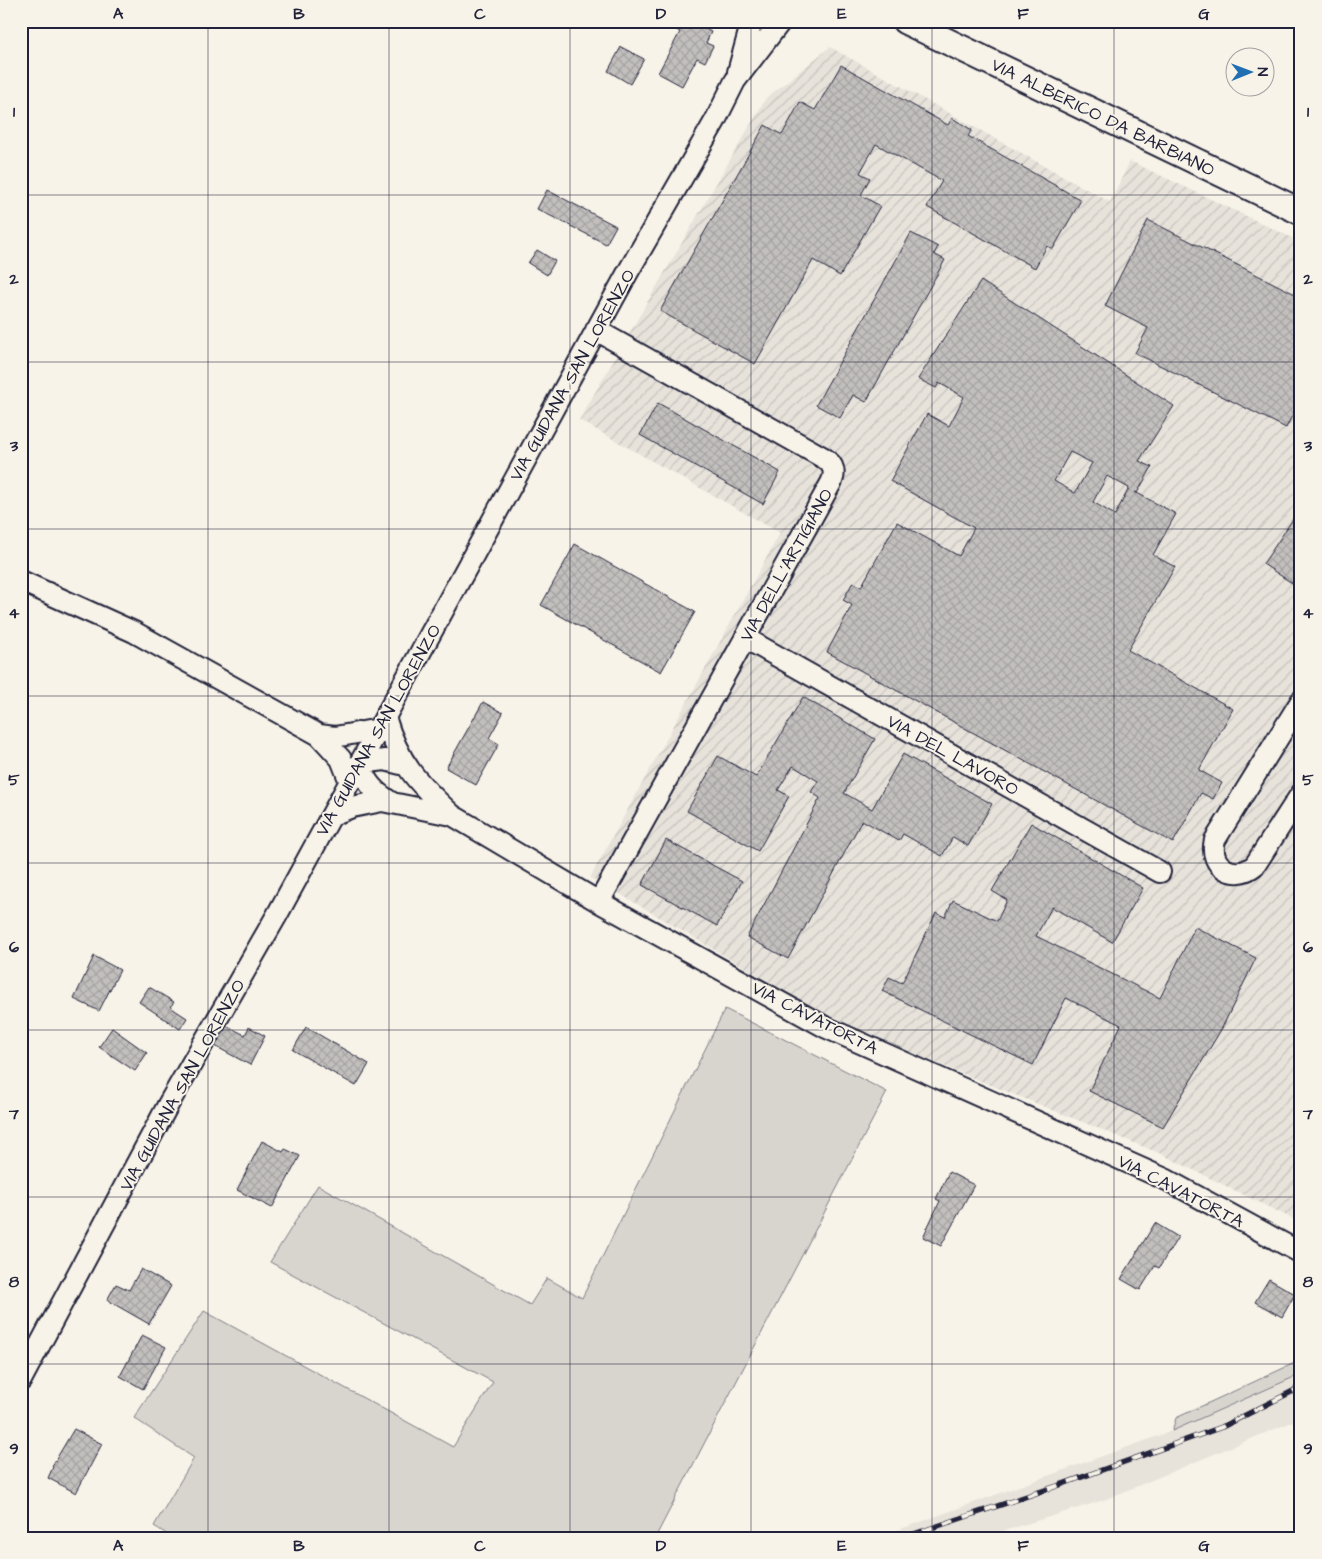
<svg xmlns="http://www.w3.org/2000/svg" width="1322" height="1559" font-family="'Architects Daughter',sans-serif">
  <style>
    .built { fill: #e7e3db }
    .industrial { fill: url(#industrial-furrows) }
    .green { fill: #d8d5cf; stroke: #7d7c85 }
    .building { fill: url(#building-cross-hatch); stroke: #22223b; fill-rule: evenodd }
    .lines { fill: none; stroke-linecap: round; stroke-linejoin: round }
    .minor-casing { stroke: #22223b; stroke-width: 24 }
    .major-casing { stroke: #22223b; stroke-width: 29 }
    .minor { stroke: #f7f3e8; stroke-width: 20 }
    .major { stroke: #f7f3e8; stroke-width: 25 }
    .rail-casing { stroke: #22223b; stroke-width: 5.5 }
    .rail { stroke: #f7f3e8; stroke-width: 4; stroke-dasharray: 11; stroke-linecap: butt }
    .grid { fill: none; stroke: #22223b; stroke-width: 1; stroke-opacity: 0.55 }
    .labels { text-anchor: middle; stroke-width: 4; stroke-linejoin: round; paint-order: stroke }
    .street-label { font-size: 18px; fill: #22223b; stroke: #f7f3e8 }
    .neatline { fill: none; stroke: #22223b; stroke-width: 2 }
    .grid-label { font-size: 16px; text-anchor: middle; font-weight: bold; fill: #22223b }
  </style>
  <defs>
    <pattern id="industrial-furrows" width="10" height="10" patternUnits="userSpaceOnUse" patternTransform="scale(1.25)"><rect width="10" height="10" fill="#e7e3db"/><path d="M-1 1l2-2M0 10L10 0M9 11l2-2" fill="none" stroke="#c6c2bd"/></pattern>
    <pattern id="building-cross-hatch" width="8" height="8" patternUnits="userSpaceOnUse" patternTransform="scale(1.25)"><rect width="8" height="8" fill="#c2bfbd"/><path d="M0 0l8 8M0 8l8-8" fill="none" stroke="#a6a4a3"/></pattern>
  </defs>
  <rect width="100%" height="100%" fill="#f7f3e8"/>
  <filter id="ink" filterUnits="userSpaceOnUse"><feTurbulence type="fractalNoise" baseFrequency=".02" numOctaves="2"/><feDisplacementMap in="SourceGraphic" scale="10" xChannelSelector="R" yChannelSelector="G"/><feConvolveMatrix kernelMatrix="1 2 1 2 8 2 1 2 1" color-interpolation-filters="sRGB"/></filter>
  <g filter="url(#ink)">
    <!-- built -->
    <path class="built" d="M1301,1374v44l-197,82 -123,38h-105l296,-107z"/>
    <!-- industrial -->
    <path class="industrial" d="M830,47l280,155 20,-41 171,81v981l-142,-70 -319,-129 -220,-130 -30,-16 190,-345 -201,-113 187,-322z"/>
    <!-- green -->
    <path class="green" d="M725,1009l162,83 -232,446h-482l-19,-12 40,-68 -60,-40 70,-107 249,136 40,-65 -223,-120 48,-77 212,120 17,-27 35,20z
      M1301,1360v14l-129,57 4,-13z"/>
    <!-- building -->
    <path class="building" d="M661,21h30l20,11 -5,11 7,3 -8,16 -8,-4 -15,28 -24,-13 22,-41z
      M621,47l23,12 -14,25 -22,-13z
      M841,65l107,60 4,-7 20,12 -4,6 113,64 -28,49 -6,-3 -12,22 -108,-61 15,-26 -66,-37 -16,29 10,5 -9,17 19,11 -40,70 -27,-16 -58,104 -95,-53 105,-186 17,10 18,-33 15,8z
      M547,190l69,36 -10,18 -69,-35z
      M1148,220l153,77v101l-15,30 -151,-75 13,-25 -43,-22z
      M911,233l27,14 -4,7 11,6 -79,142 -13,-7 -13,23 -24,-13z
      M537,250l18,11 -8,14 -19,-12z
      M981,281l193,125 -35,55 13,6 -15,26 -2,-1 41,22 -23,41 22,12 -47,83 105,59 -34,61 23,13 -9,16 -12,-6 -28,50 -346,-191 25,-47 -9,-5 10,-18 8,5 36,-65 62,34 15,-28 -84,-47 37,-67 22,12 15,-29 -25,-14 -3,5 -18,-9zM1070,452l22,11 -17,30 -21,-12zM1107,476l22,12 -14,27 -22,-13z
      M658,403l122,69 -17,32 -123,-69z
      M1301,507v82l-38,-25z
      M575,544l120,68 -34,60 -120,-67z
      M803,697l72,42 -31,54 28,16 31,-55 89,50 -24,42 -15,-9 -11,19 -39,-22 -4,7 -37,-21 -74,139 -41,-22 73,-139 -9,-6 7,-11 -25,-15 -15,24 11,6 -31,55 -71,-40 31,-55 38,21z
      M483,702l20,11 -14,25 10,6 -23,41 -30,-17z
      M1031,823l112,65 -31,54 -60,-35 -16,29 124,62 35,-71 61,31 -34,70 -59,99 -74,-36 32,-66 -55,-27 -33,67 -151,-74 7,-14 13,6 34,-70 9,4 8,-17 44,21 10,-21 -15,-9z
      M666,840l76,41 -25,45 -75,-41z
      M94,956l26,14 -21,41 -25,-12z
      M149,987l25,15 -4,5 17,11 -7,11 -41,-27z
      M227,1026l18,9 4,-8 16,9 -15,29 -35,-19z
      M306,1027l63,37 -13,22 -63,-36z
      M112,1028l35,25 -12,18 -36,-24z
      M262,1141l21,11 2,-3 15,7 -28,52 -35,-18z
      M949,1172l25,13 -33,61 -18,-9 17,-36 -4,-2z
      M1155,1223l23,14 -19,31 -4,-2 -15,24 -19,-11z
      M141,1269l30,17 -22,38 -42,-24 9,-16 13,6z
      M1269,1279l26,15 -13,23 -27,-15z
      M142,1335l24,12 -23,42 -23,-13z
      M74,1429l28,15 -26,49 -28,-15 5,-11 -1,-1z"/>
    <g class="lines">
      <!-- minor casing -->
      <g class="minor-casing">
        <path id="minor" d="M738,72l14,-51
          M596,330l228,128c10,6 12,15 7,25l-232,419
          M21,581l113,51 185,103 22,24 9,23
          M745,638l415,234
          M1301,701l-86,139c-7,27 20,42 40,25l46,-71
          M385,717c14,47 32,65 67,98
          M319,735l16,2 44,-8
          M360,763c5,19 14,29 31,39
          M360,763l25,-3 20,5
          M332,815l20,-8 30,-6 70,14 147,87 226,125 342,153 134,73
          M21,1380l148,-277 108,-188 351,-643 87,-151 20,-40 46,-60"/>
      </g>
      <!-- major casing -->
      <g class="major-casing">
        <path id="major" d="M905,21l396,191"/>
      </g>
      <!-- minor -->
      <use href="#minor" class="minor"/>
      <!-- major -->
      <use href="#major" class="major"/>
      <!-- rail casing -->
      <g class="rail-casing">
        <path id="rail" d="M902,1538l155,-52 165,-59 79,-40"/>
      </g>
      <!-- rail -->
      <use href="#rail" class="rail"/>
    </g>
  </g>
  <!-- grid -->
  <path class="grid" d="M208,21v1517M389,21v1517M570,21v1517M751,21v1517M932,21v1517M1114,21v1517M21,195h1280M21,362h1280M21,529h1280M21,696h1280M21,863h1280M21,1030h1280M21,1197h1280M21,1364h1280"/>
  <g class="labels">
    <!-- street labels -->
    <g class="street-label">
      <text transform="translate(1103 117) rotate(26)" y="6">VIA ALBERICO DA BARBIANO</text>
      <text transform="translate(572 375) rotate(-61)" y="6">VIA GUIDANA SAN LORENZO</text>
      <text transform="translate(786 565) rotate(-61)" y="6">VIA DELL'ARTIGIANO</text>
      <text transform="translate(378 730) rotate(-61)" y="6">VIA GUIDANA SAN LORENZO</text>
      <text transform="translate(953 755) rotate(29)" y="6">VIA DEL LAVORO</text>
      <text transform="translate(815 1018) rotate(27)" y="6">VIA CAVATORTA</text>
      <text transform="translate(182 1085) rotate(-61)" y="6">VIA GUIDANA SAN LORENZO</text>
      <text transform="translate(1181 1191) rotate(27)" y="6">VIA CAVATORTA</text>
    </g>
  </g>
  <!-- margin -->
  <rect width="1322" height="1559" fill="none" stroke="#f7f3e8" stroke-width="55"/>
  <!-- north arrow -->
  <g transform="translate(1250 72) rotate(89)"><circle r="24" fill="#f7f3e8" stroke="#a29fa3"/>
  <path d="M0-4L9 19L0 12L-9 19Z" fill="#1f6fb2"/>
  <text y="-8" font-size="14" font-weight="bold" text-anchor="middle" fill="#22223b">N</text>
  </g>
  <rect x="28" y="28" width="1266" height="1504" class="neatline"/>
  <g class="grid-label">
    <text x="118" y="19">A</text>
    <text x="299" y="19">B</text>
    <text x="480" y="19">C</text>
    <text x="661" y="19">D</text>
    <text x="842" y="19">E</text>
    <text x="1023" y="19">F</text>
    <text x="1204" y="19">G</text>
    <text x="14" y="117">1</text>
    <text x="1308" y="117">1</text>
    <text x="14" y="284">2</text>
    <text x="1308" y="284">2</text>
    <text x="14" y="451">3</text>
    <text x="1308" y="451">3</text>
    <text x="14" y="618">4</text>
    <text x="1308" y="618">4</text>
    <text x="14" y="785">5</text>
    <text x="1308" y="785">5</text>
    <text x="14" y="952">6</text>
    <text x="1308" y="952">6</text>
    <text x="14" y="1119">7</text>
    <text x="1308" y="1119">7</text>
    <text x="14" y="1287">8</text>
    <text x="1308" y="1287">8</text>
    <text x="14" y="1454">9</text>
    <text x="1308" y="1454">9</text>
    <text x="118" y="1551">A</text>
    <text x="299" y="1551">B</text>
    <text x="480" y="1551">C</text>
    <text x="661" y="1551">D</text>
    <text x="842" y="1551">E</text>
    <text x="1023" y="1551">F</text>
    <text x="1204" y="1551">G</text>
  </g>
</svg>
